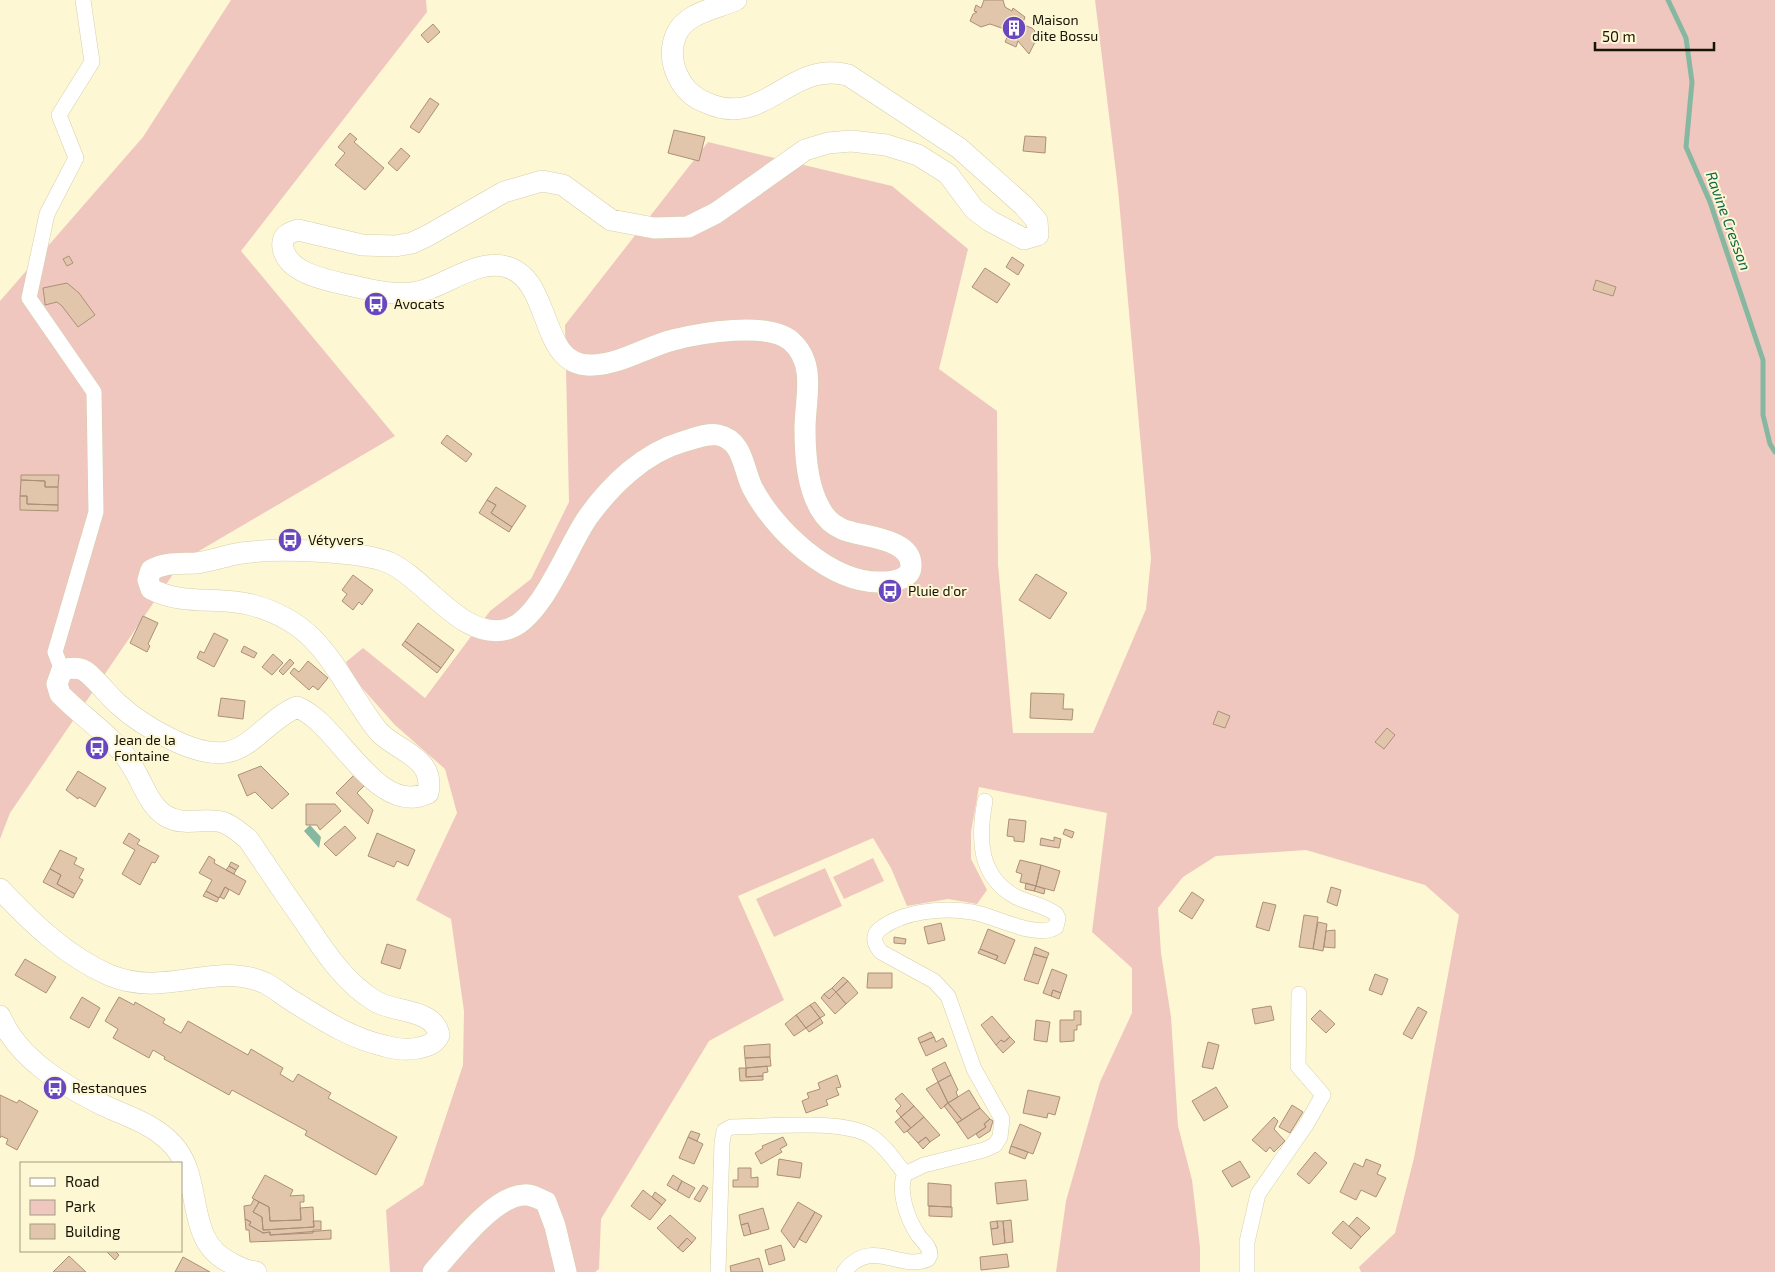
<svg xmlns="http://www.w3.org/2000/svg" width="1775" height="1272" font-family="'Exo 2',sans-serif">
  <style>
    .green { fill: #efc7bf }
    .water { fill: #86b8a1 }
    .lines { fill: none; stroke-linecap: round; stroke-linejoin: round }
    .stream { stroke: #86b8a1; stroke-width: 5 }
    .building { fill: #e2c6ac; stroke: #ab9077 }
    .minor-casing { stroke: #d6cfac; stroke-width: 16 }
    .secondary-casing { stroke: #d6cfac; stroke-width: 22 }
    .minor { stroke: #fff; stroke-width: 15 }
    .secondary { stroke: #fff; stroke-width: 21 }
    .labels { text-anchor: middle; stroke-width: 4; stroke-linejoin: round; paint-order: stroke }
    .poi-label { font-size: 14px; fill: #161307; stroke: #fef7d3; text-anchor: start }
    .water-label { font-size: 15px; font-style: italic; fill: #0b6649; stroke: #fef7d3 }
  </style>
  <rect width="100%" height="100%" fill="#fef7d3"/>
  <!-- green -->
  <path class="green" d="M231,0h195l1,12 -186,239 154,185 -213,125 -172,252 -10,26v-538l143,-164z
    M1095,0h680v1272h-414l-2,-5 36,-34 19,-75 45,-243 -34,-30 -119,-35 -90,6 -33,21 -25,31 3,45 10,64 7,109 14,54 8,67v25h-144l10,-71 34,-119 32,-69v-45l-40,-36 15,-119 -128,-26 -8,45v27l16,31 -10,14 -29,-5 -41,7 -16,-38 -18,-30 -135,58 46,104 -75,41 -108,178 -2,50 -4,3h-205l-4,-62 37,-25 40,-120 1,-54 -13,-92 -35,-19 41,-87 -12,-44 -50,-44 -41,-46 -8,-17 17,-14 62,50 65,-87 41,-32 38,-77 -4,-177 143,-183 184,44 76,63 -29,120 58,42 1,153 15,169h80l53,-124 5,-51 -33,-369z
    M873,858l11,23 -40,18 -11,-22z
    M825,868l17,38 -68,31 -18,-38z"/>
  <!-- water -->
  <path class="water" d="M310,825l11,12 -2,11 -15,-17z"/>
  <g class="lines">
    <!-- stream -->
    <path class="stream" d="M1668,0l18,38 6,44 -6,65 24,55 53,158v55l7,29 5,8"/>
  </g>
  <!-- building -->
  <path class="building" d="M984,0h19l2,7 7,4 1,-3 12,9 -1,3 -5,-1 -1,4 14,5 3,3 -2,5 4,2 -8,16 -11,-13 -2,6 -11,-5 5,-11 -20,-7 -9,3 -11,-6 3,-7 4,-2 -3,-1 2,-6 5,3z
    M433,24l7,8 -12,11 -7,-8z
    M430,98l9,6 -20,29 -9,-6z
    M674,130l31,7 -6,24 -31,-8z
    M350,133l7,6 -3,3 30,26 -19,22 -30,-25 10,-12 -7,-6z
    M1025,136l21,1 -1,16 -22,-2z
    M401,148l9,8 -13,15 -9,-8z
    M69,256l4,7 -6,3 -4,-7z
    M1012,257l12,8 -6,10 -12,-8z
    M985,268l25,16 -13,19 -25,-16z
    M1596,280l20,7 -3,9 -20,-6z
    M67,283l12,10 16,22 -17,12 -16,-21 -5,-4 -12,3v-2l-2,-15z
    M447,435l25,19 -6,8 -25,-19z
    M21,475h38l-1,12h-13v-6l-24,-1z
    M21,480l24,1v6h13v18l-31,-1v-8h-7z
    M496,487l30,19 -14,21 -21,-14 5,-8 -9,-5z
    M20,496h7v8l31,1v6l-38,-1z
    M487,500l9,5 -5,8 21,14 -3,5 -30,-19z
    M1036,574l31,19 -17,26 -31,-19z
    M353,575l20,15 -11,15 -3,-3 -6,8 -11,-9 5,-7 -5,-4z
    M143,616l15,7 -10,21 2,2 -3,6 -17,-9z
    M418,623l36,27 -13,18 -36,-27z
    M214,633l14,7 -14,27 -17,-9 3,-7 4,2z
    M405,641l36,27 -4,5 -35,-28z
    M244,646l13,7 -3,5 -13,-6z
    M273,654l10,9 -11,12 -10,-8z
    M290,659l4,4 -11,12 -4,-4z
    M308,661l20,17 -10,12 -5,-4 -4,4 -19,-17 4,-5 5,4z
    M1031,693l33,1 -1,15h10l-1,11 -42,-2z
    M221,698l24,3 -2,18 -25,-3z
    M1218,711l12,5 -5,12 -12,-4z
    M1387,728l8,7 -11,14 -9,-7z
    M261,766l28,28 -17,15 -17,-17 -8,4 -9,-21z
    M78,771l28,17 -11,19 -16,-10 -1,2 -12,-9z
    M356,773l10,11 -9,9 16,17 -5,14 -32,-31z
    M306,804h29l6,7 -21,19 -3,-5h-11z
    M1009,819l17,2 -2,21 -10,-1v-4l-7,-1z
    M345,826l11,12 -20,18 -12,-12z
    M1065,829l9,3 -2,6 -9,-4z
    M129,833l11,7 -3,4 22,12 -4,7 -3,-1 -12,23 -18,-11 13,-24 -12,-7z
    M377,833l38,17 -7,16 -11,-5 -3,6 -26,-11z
    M1054,837l7,2 -2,9 -19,-3 1,-7 13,3z
    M60,850l17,8 -3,6 10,5 -5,9 4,2 -8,14 -18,-10 4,-9 -11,-6z
    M209,856l6,4 -1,3 32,18 -7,14 -14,-8 -6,11 -13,-7 6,-11 -13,-7z
    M1020,860l21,5 -5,21 -16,-4 2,-8 -6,-2z
    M231,862l8,4 -3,4 -7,-4z
    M1041,865l19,6 -6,20 -18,-5z
    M229,866l7,4 -2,4 -8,-4z
    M50,869l11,6 -4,9 18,10 -2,4 -30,-16z
    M1026,883l10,3 -2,5 -9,-2z
    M1036,886l9,3 -1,5 -10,-3z
    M225,887l4,3 -5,9 -4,-2z
    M1331,887l10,3 -4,16 -10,-4z
    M206,891l13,7 -2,4 -14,-6z
    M1192,892l12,8 -12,19 -13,-8z
    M1263,902l13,3 -7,26 -13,-4z
    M1304,915l14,2 -5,32 -14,-2z
    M1318,922l9,2 -4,27 -10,-2z
    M941,923l4,17 -17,4 -4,-17z
    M988,929l27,11 -10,24 -9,-4 2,-4 -18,-7z
    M1335,930v18l-11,-1 2,-16z
    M894,937l12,2 -1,5 -11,-1z
    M387,944l19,6 -6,19 -19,-6z
    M1035,947l14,6 -2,5 -14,-4z
    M980,949l18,7 -2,4 -18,-7z
    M1033,954l14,4 -9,26 -14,-4z
    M25,959l31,18 -10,16 -31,-18z
    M1052,969l15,6 -6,18 -8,-3 -2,6 -8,-3z
    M868,973h24v15h-25z
    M1375,974l13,5 -6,16 -13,-5z
    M843,977l5,4 -12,11 -4,-4z
    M848,981l10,12 -12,11 -10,-12z
    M832,988l4,4 -7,7 -5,-5z
    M1053,990l8,3 -2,6 -8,-3z
    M836,992l10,12 -11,10 -14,-16 3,-4 5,5z
    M82,997l18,11 -11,20 -19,-10z
    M119,997l15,8 1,-3 30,17 -2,4 18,10 7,-12 60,34 3,-6 32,19 -3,6 13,8 5,-8 33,19 -3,5 69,39 -21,38 -71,-40 2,-4 -75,-41 -3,5 -65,-36 1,-2 -12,-7 -4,8 -36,-20 5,-9 -13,-8z
    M815,1002l10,13 -5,3 -10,-13z
    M810,1005l10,13 -14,10 -10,-13z
    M1271,1006l3,14 -19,4 -3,-15z
    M1418,1007l9,5 -15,27 -9,-5z
    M1320,1010l15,14 -9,9 -15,-14z
    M1074,1011h7v14h-4v5h-3v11l-14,1v-22h14z
    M796,1015l10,13 -12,8 -9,-12z
    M992,1016l18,21 -6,5 -3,-2 -5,5 -15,-20z
    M820,1018l3,5 -14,9 -3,-4z
    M1036,1020l14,2 -3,20 -13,-2z
    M931,1032l3,5 -14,6 -2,-5z
    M934,1037l2,5 7,-4 4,8 -21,10 -6,-13z
    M1010,1037l5,5 -12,11 -7,-8 5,-5 3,2z
    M1208,1042l11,3 -6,24 -11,-2z
    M770,1044v13l-25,1 -1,-12z
    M770,1057l1,9 -25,2 -1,-10z
    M945,1062l6,13 -13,7 -6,-13z
    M767,1066l1,6 -5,1v3l-17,1v-9z
    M739,1068h7v9l17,-1v4l-23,1z
    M837,1075l4,12 -5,1 3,7 -13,5 2,5 -22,8 -4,-12 7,-3 -2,-5 13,-4 -2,-6z
    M951,1075l7,15 -2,2 2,5 -10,6 -10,-21z
    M938,1082l10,21 -7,6 -15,-20z
    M1216,1087l12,20 -24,14 -12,-20z
    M969,1090l11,18 -18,12 -14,-17z
    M1028,1090l32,7 -5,18 -7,-2 -1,5 -24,-5z
    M902,1093l12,13 -13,11 -5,-6 5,-5 -6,-7z
    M0,1095l17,8 2,-3 19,11 -21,39 -11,-6 2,-5 -7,-3 -1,2z
    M948,1103l14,17 -5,3 -13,-17z
    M1292,1105l11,7 -13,21 -11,-6z
    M914,1106l10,11 -13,11 -10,-11z
    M980,1108l10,11 -6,5 2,3 -18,12 -11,-16z
    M901,1117l10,11 -7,5 -9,-11z
    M924,1117l16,18 -10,7 -4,-5 -8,6 -11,-12z
    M1274,1117l4,4 -4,8 11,12 -11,11 -4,-5 -4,5 -14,-12z
    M990,1119l3,2 -3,10 -11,7 -3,-4 10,-7 -2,-3z
    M1020,1124l21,9 -8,21 -22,-8z
    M691,1131l9,3 -3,7 -9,-4z
    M688,1137l15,7 -9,20 -15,-6z
    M783,1137l4,8 -7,4 2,3 -21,12 -6,-11 8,-5 -1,-2z
    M926,1137l4,5 -7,7 -5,-6z
    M1011,1146l17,6 -3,7 -16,-6z
    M1315,1152l12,11 -18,21 -12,-10z
    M779,1159l23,4 -2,15 -23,-3z
    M1366,1159l15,6 -4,9 9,4 -10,19 -15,-7 -5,10 -16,-8 14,-29 9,4z
    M1240,1161l10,16 -18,10 -10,-16z
    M738,1168h13v10l7,-1v10h-25v-7h5z
    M265,1175l28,15 -3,6 14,-1v7h-4l1,18 -31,1 -1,-14 -17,-9z
    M673,1175l9,6 -5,10 -10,-6z
    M1026,1180l2,20 -31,4 -2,-21z
    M682,1181l13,7 -6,10 -12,-7z
    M928,1183l23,2v22l-23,-1z
    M703,1185l5,3 -8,14 -6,-3z
    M643,1190l19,15 -12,15 -19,-14z
    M655,1192l11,8 -4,5 -10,-8z
    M254,1199l5,3 -6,10 9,5 1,13 51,-3 -1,-6h8v9h-8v3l-43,2v-3l-7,1 -14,-8 2,-3 -6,-3 -1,-13 7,-1z
    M259,1202l10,5 1,14 31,-1 -1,-12 13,-1 1,20 -51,3 -1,-13 -9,-5z
    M798,1202l17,10 -21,36 -13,-17z
    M929,1206l23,1v10l-23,-1z
    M763,1208l6,21 -18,5 -3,-11 -7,2 -2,-10z
    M815,1212l7,4 -16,27 -7,-4z
    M670,1215l26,23 -4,5 -5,-5 -9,10 -21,-20z
    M1357,1217l13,11 -9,9 -12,-11z
    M245,1219l6,3 -2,3 14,8 7,-1v3l61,-5v9l-81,3 -1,-12h-3z
    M1011,1220l2,22 -8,1 -2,-22z
    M997,1221l1,7 -7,1 -1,-7z
    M997,1221h6l2,22 -12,2 -2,-16 7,-1z
    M1343,1221l18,16 -10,12 -19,-16z
    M748,1223l3,11 -7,2 -3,-11z
    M687,1238l5,5 -9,9 -5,-4z
    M781,1245l4,15 -16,5 -4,-15z
    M106,1251h9l4,4 -4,5z
    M1007,1254l2,13 -28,3 -1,-13z
    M69,1256l17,16h-33z
    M183,1257l27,15h-35z
    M759,1258l4,14h-32l-1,-6z"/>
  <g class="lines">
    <!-- minor casing -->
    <g class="minor-casing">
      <path id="minor" d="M62,670l-7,-18 41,-140 -2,-120 -65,-94 18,-84 29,-56 -17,-43 33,-53 -9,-62
        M718,1272l4,-129 2,-12 7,-4c35,0 113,-9 141,10 13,9 23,24 33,37
        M844,1272c28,-36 56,0 84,-13l2,-4c0,-9 -7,-13 -12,-20 -10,-15 -21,-44 -13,-61l19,-9 60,-15 11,-5 5,-8 2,-18 -28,-50 -26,-73 -14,-15 -53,-29c-6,-7 -10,-16 -1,-23 23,-18 63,-22 92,-17 21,3 65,28 84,15l2,-9 -2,-4c-12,-9 -27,-11 -40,-17 -38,-21 -38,-59 -31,-96
        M1247,1272v-30l11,-48 48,-69 17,-30 -25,-29 1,-72"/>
    </g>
    <!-- secondary casing -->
    <g class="secondary-casing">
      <path id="secondary" d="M0,889c32,34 66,67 109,86 58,24 105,-15 156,8 10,5 19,13 29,19 29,18 56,36 91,44 11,3 22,5 33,2 9,-2 17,-4 21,-13 -5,-27 -45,-22 -64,-34 -33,-20 -54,-55 -75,-86 -18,-25 -35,-51 -52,-76 -8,-6 -16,-14 -26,-17 -18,-5 -38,5 -56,-6 -17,-10 -23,-33 -34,-50 -18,-30 -48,-47 -72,-72l-3,-10 5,-14c7,-2 16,-3 23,1 9,6 23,24 33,33 23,21 77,54 109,48 25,-4 43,-34 70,-45 42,16 79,111 131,86 7,-35 -27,-40 -48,-60 -10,-11 -18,-25 -26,-37 -29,-46 -47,-76 -102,-91 -34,-9 -69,1 -101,-16l-3,-9 3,-10c15,-8 29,-6 45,-7 16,-2 31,-8 46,-10 34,-5 118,-3 148,10 37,17 73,79 118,66 34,-10 60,-84 80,-112 23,-32 56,-64 94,-75 11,-3 24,-9 36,-7 25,5 25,33 34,52 22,43 79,97 130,95 11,0 29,-3 29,-16 1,-29 -52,-29 -69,-37 -9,-4 -16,-10 -21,-19 -14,-23 -16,-54 -16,-81 0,-31 12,-65 -14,-88 -23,-20 -91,-8 -118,-1 -27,7 -52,24 -80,25 -55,4 -39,-84 -86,-98 -30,-9 -61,19 -89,25 -21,4 -44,-1 -65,-6 -21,-5 -65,-11 -70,-38 -2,-12 5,-15 15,-18l64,15 33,1 17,-3 15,-7 77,-44 38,-11 21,4 48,35 43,8 34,-1 28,-14 89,-63 23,-7 23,-2 35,4 32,10 30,19 26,35 16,12 34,18 14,-4 -1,-14 -13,-15 -65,-58 -111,-73c-60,-15 -82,54 -141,28 -11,-4 -20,-11 -26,-21 -9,-15 -12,-30 -5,-47 9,-22 39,-26 60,-35
        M0,1016c18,43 64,70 105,90 24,11 49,18 68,39 32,35 10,96 58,118 7,4 16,8 25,9
        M433,1272c20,-22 60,-76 91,-77 8,-1 15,4 22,7l9,24 11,46"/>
    </g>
    <!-- minor -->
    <use href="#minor" class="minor"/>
    <!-- secondary -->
    <use href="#secondary" class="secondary"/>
  </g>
  <!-- icons -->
  <defs>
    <g id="building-disc" transform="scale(1.25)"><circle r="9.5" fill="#6847bf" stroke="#fef7d3"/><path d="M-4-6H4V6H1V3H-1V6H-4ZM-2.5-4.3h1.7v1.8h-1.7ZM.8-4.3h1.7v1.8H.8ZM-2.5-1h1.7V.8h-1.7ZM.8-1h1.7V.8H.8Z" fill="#fff"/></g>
    <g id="bus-disc" transform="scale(1.25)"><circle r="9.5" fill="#6847bf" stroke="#fef7d3"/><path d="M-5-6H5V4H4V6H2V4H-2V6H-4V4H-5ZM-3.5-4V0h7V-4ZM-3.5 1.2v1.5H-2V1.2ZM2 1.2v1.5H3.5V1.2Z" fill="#fff"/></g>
  </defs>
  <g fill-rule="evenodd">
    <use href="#building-disc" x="1014" y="28"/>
    <use href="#bus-disc" x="376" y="304"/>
    <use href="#bus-disc" x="290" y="540"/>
    <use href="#bus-disc" x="890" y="591"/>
    <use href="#bus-disc" x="97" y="748"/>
    <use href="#bus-disc" x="55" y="1088"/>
  </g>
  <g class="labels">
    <!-- poi labels -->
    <g class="poi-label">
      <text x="1032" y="25">Maison<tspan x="1032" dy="16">dite Bossu</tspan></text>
      <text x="394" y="309">Avocats</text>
      <text x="308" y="545">Vétyvers</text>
      <text x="908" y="596">Pluie d'or</text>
      <text x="114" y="745">Jean de la<tspan x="114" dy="16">Fontaine</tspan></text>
      <text x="72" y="1093">Restanques</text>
    </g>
    <!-- water labels -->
    <g class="water-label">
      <text transform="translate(1728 221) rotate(70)" y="5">Ravine Cresson</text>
    </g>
  </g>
  <!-- legend -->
  <rect x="20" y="1162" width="162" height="90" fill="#fef7d3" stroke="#a19c81"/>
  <rect x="30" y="1178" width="25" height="8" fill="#ffffff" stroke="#a19c81"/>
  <text x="65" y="1187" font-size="15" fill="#161307">Road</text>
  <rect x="30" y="1200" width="25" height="15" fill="#efc7bf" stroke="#a19c81"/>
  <text x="65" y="1212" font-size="15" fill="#161307">Park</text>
  <rect x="30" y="1224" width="25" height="15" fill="#e2c6ac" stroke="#a19c81"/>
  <text x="65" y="1237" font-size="15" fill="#161307">Building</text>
  <!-- scale -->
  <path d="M1595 42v8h119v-8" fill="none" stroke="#161307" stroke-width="2.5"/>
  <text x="1602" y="42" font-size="15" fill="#161307" stroke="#fef7d3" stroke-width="4" paint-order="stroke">50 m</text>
</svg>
